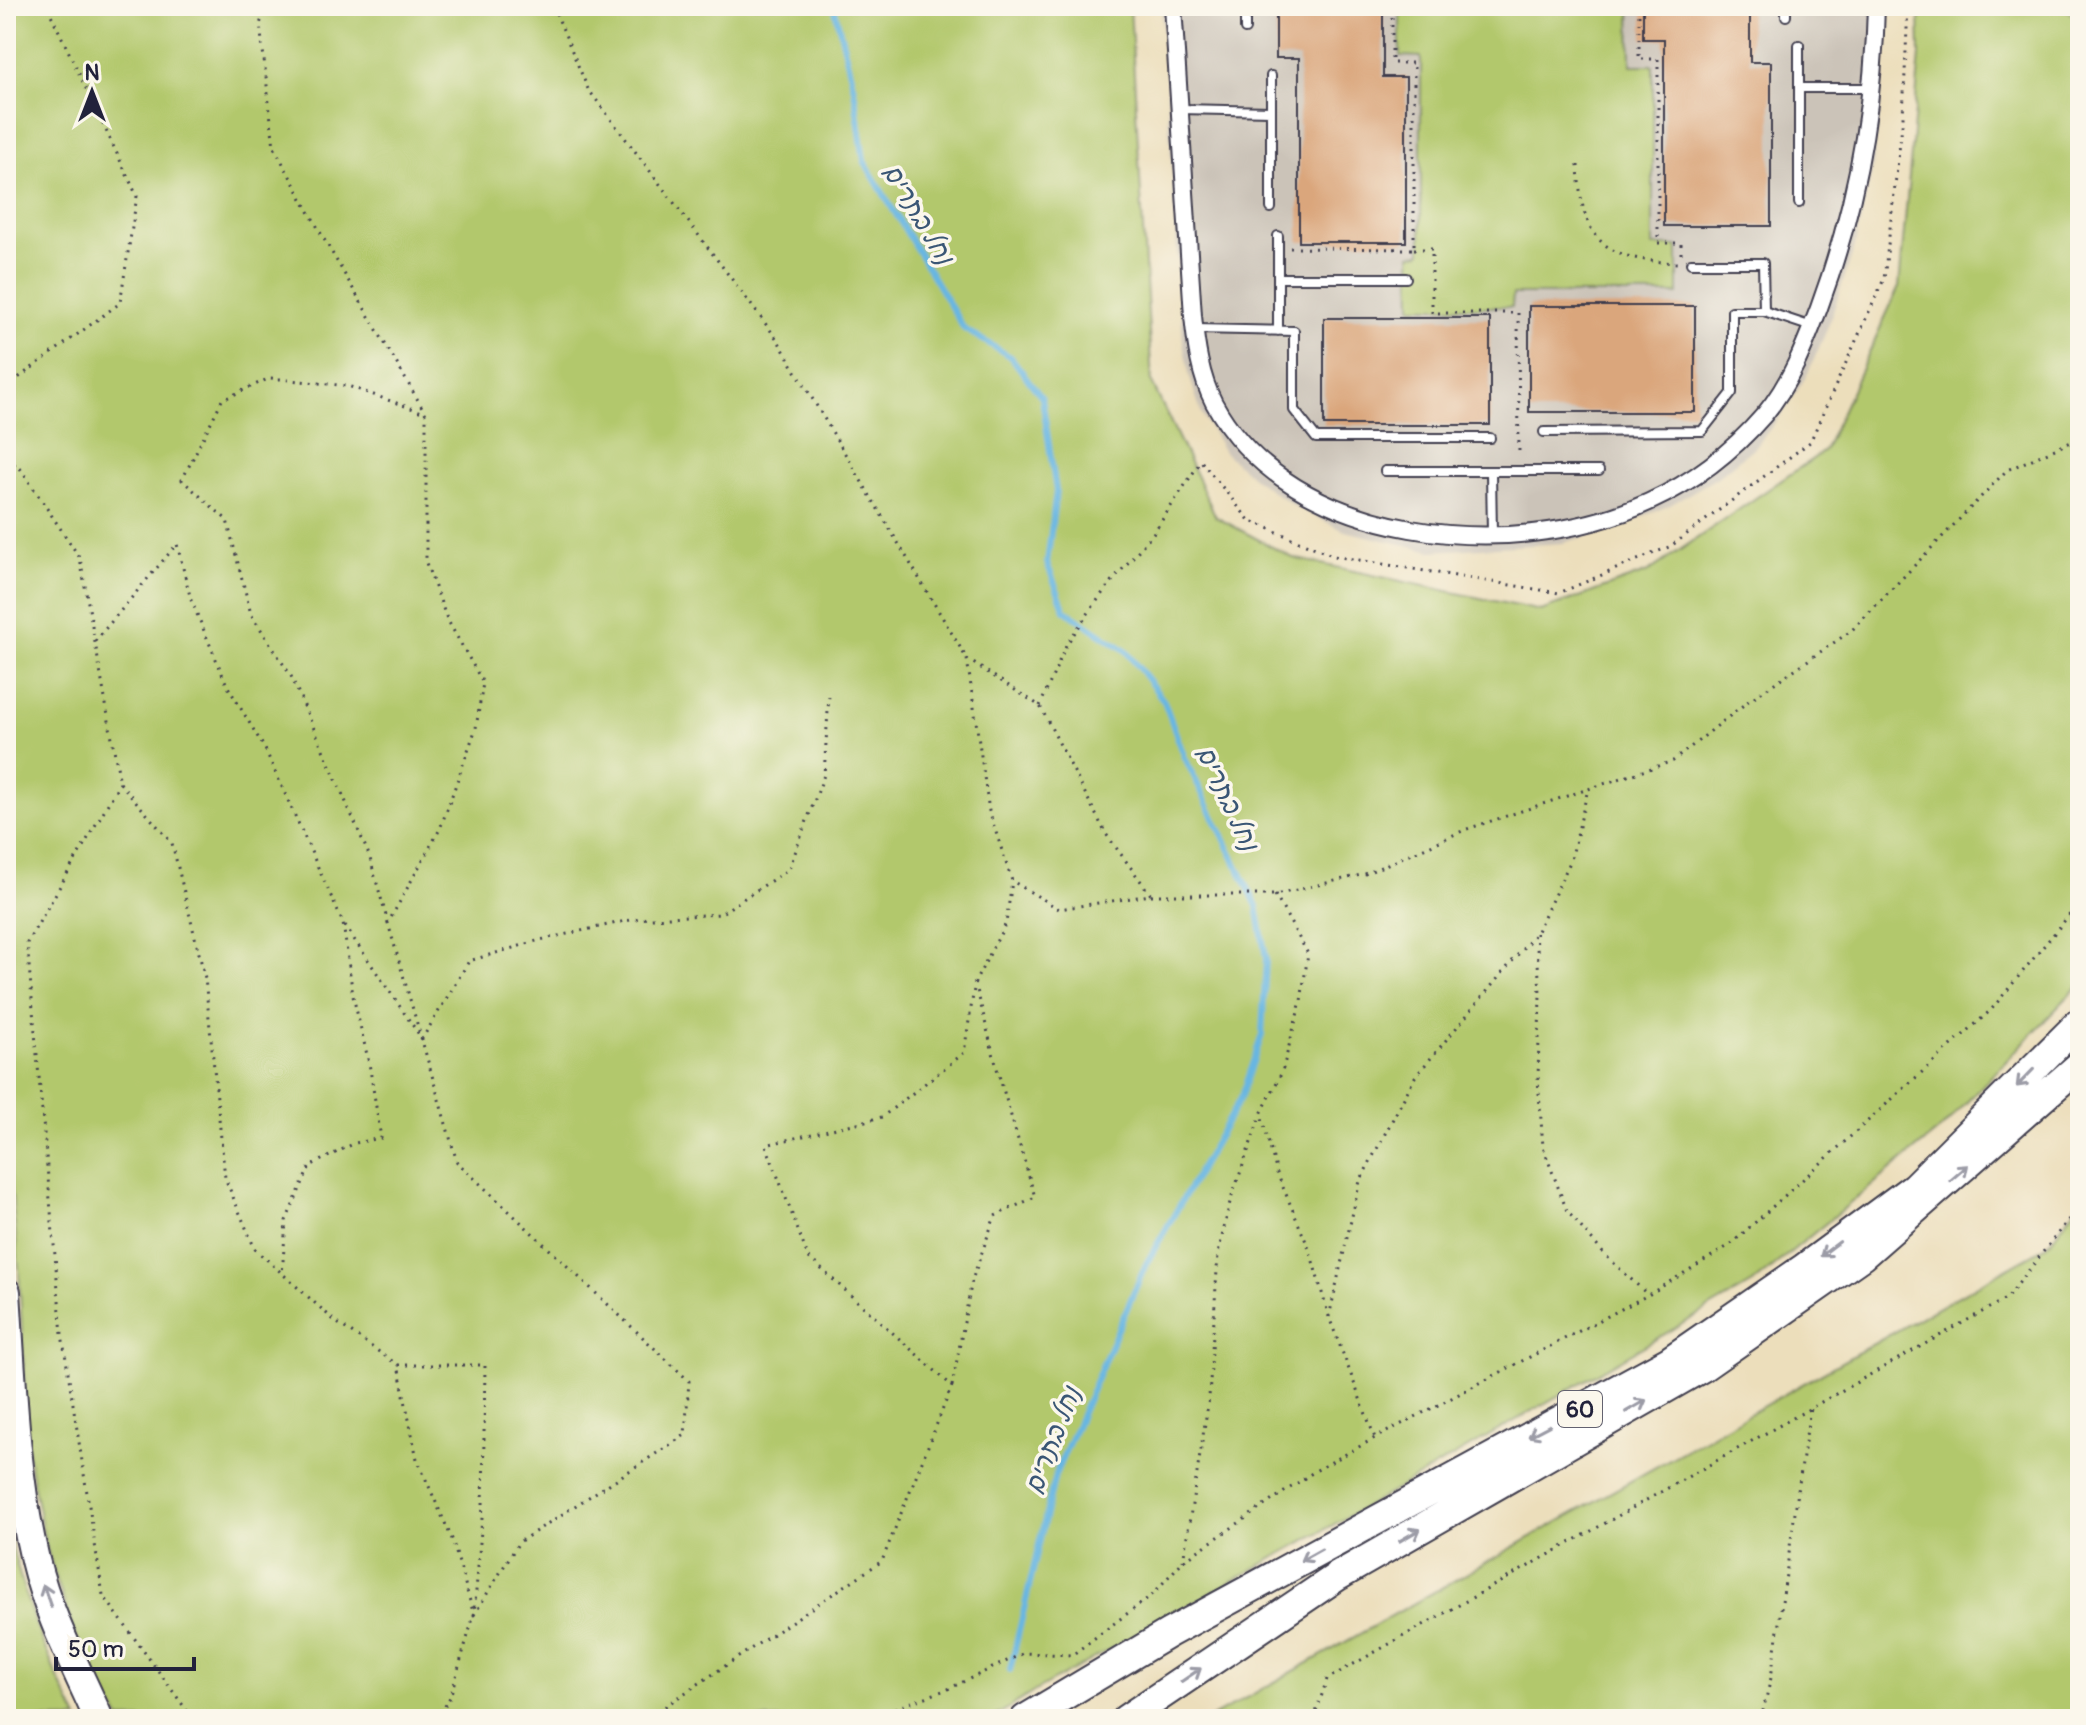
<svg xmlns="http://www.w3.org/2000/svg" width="2086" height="1725" font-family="Pangolin,'Playpen Sans Hebrew',sans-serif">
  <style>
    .industrial { fill: #cbc3b8 }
    .green { fill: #b2c86c; stroke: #6a7554; stroke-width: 2 }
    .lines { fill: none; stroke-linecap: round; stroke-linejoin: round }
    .stream { stroke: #67b6e2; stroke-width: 6 }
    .building { fill: #daa67c }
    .lane-casing { stroke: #403e4e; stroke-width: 12 }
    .street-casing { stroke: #403e4e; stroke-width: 20 }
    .highway-casing { stroke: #403e4e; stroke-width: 32 }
    .path { stroke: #403e4e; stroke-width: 3; stroke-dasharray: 2 6; stroke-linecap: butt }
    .lane { stroke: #fff; stroke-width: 8 }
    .street { stroke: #fff; stroke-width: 16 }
    .highway { stroke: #fff; stroke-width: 28 }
    .oneway { stroke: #9c9ca7 }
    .labels { text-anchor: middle; stroke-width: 7; stroke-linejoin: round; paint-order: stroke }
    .shield { fill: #fbf7ec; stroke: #636270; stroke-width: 2 }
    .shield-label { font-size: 22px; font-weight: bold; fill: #22223b }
    .water-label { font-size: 26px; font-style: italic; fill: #3a5675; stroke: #fbf7ec }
  </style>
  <rect width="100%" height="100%" fill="#fbf7ec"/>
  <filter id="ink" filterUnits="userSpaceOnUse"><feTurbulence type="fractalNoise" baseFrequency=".0125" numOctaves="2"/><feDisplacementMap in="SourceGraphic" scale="16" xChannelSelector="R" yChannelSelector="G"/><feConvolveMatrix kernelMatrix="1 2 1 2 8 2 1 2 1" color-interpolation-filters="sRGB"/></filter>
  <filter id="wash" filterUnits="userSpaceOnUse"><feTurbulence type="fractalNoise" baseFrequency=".006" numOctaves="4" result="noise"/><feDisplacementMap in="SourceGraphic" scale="32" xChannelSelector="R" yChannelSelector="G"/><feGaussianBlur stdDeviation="1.8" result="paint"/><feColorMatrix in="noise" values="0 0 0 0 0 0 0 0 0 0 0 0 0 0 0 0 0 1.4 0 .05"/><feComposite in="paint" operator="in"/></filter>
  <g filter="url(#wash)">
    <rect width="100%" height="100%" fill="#ecdebb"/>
    <!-- industrial -->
    <path class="industrial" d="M1161,6h725l-6,107 -8,58 -18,78 -27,80 -19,44 -20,33 -30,38 -42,34 -46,27 -54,23 -53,15 -131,8 -87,-20 -48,-23 -42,-29 -31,-27 -22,-37 -12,-37 -7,-35z"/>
    <!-- green -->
    <path class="green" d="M6,6h1124l22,377 64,134 77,41 248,53 107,-39 176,-121 75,-164 21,-232 -1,-49h142l19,14v964l-138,144 -189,155 -370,214 -348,194 -44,28h-871l-47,-88 -28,-88 -17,-86 -9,-188 -13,-139z
      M1400,6h230l1,59h22v181h25v48h-165l-1,13h-100l-1,-53 10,-1v-196l-21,-1z
      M2080,1202v517h-871l838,-473z
      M6,1520c16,75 37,131 72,199h-72z"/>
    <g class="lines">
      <!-- stream -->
      <path class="stream" d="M834,6l20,83 10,72 100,168 47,28 31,41 14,93 -9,72 18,47 60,40 39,51 21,57 72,148 9,52 -4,77 -21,62 -95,167 -91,211 -45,195"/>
    </g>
    <g id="blocks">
      <!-- building -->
      <path class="building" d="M1276,6h107v71h23v165h-107v-184h-23z
        M1643,6h107v56h21v164h-107v-187h-21z
        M1529,306h166v106h-166z
        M1324,318h166v107h-166z"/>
    </g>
  </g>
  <g filter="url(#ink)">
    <use href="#blocks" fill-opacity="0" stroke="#403e4e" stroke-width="2"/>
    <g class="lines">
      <!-- lane casing -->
      <g class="lane-casing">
        <path id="lane" d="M1245,6v23
          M1786,6v10
          M1799,45v158
          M1271,76v132
          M1799,88h71
          M1180,109l91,2
          M1278,236v95
          M1691,263h72l1,48
          M1278,278h128
          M1195,329l99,2v79l22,28h174
          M1544,432l158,-1 30,-38v-82h32l48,16
          M1385,471h214
          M1491,471l1,63"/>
      </g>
      <!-- street casing -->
      <g class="street-casing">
        <path id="street" d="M1173,6l20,310c3,29 7,60 21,87 77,142 302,161 435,99 44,-20 83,-50 115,-87 26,-31 41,-70 55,-107 36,-98 55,-198 57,-302"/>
      </g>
      <!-- highway casing -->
      <g class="highway-casing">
        <path id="highway" d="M6,1292c6,90 8,180 29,268 13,55 41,107 64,159
          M1025,1719l144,-86 500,-272 135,-93 110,-81 166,-165
          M1126,1719l212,-143 365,-209 159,-111 218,-191"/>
      </g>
      <!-- path -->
      <path class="path" d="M267,6l-7,18 14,123 50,92 102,175v149l21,56 36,64 -7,45 -36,101 -52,94 69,239 232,219 -4,54 -166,107 -45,73 -24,82 -12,22
        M553,6l35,83 189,250 190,320 22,152 23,70 -6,42 -31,59 -11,71 -82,64 -116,28 42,112 144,129 -70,175 -236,158
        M1639,6v53h19v184h23v12
        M1578,165c3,77 26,95 101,98
        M1290,248l124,1v-186h-22v-57
        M1414,249h18v64h86l1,143
        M6,387l114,-84 17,-107 -90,-190
        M6,463l12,2 62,93 40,225 -93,160 35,391 41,261 90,124
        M95,641l82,-97 14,56 36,85 38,64 78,174 10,73 16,67 12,75 -26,5 -45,23 -24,55 -4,54
        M967,659l73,47 66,128 45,61 -92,14 -47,-28
        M1040,706l26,-61 38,-54 50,-59 47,-71 48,59 85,36 225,37 112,-47 139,-104 74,-163 19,-162 5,-111
        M120,783l52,60 33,135 20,200 30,71 81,73 62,43
        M1151,895h124l90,-21 102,-45 206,-68 78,-62 100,-68 156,-161 73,-32
        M1275,895l33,59 -7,47 -19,71 -21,42 16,59 33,78 19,66 46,121
        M388,923l-19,-68 -78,-179 -40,-62 -24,-94 -45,-40 40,-80 48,-22 78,8 77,27
        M345,926l77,113 47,-78 71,-21 95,-21 85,-5 69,-45 35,-94 5,-80
        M1536,933l4,59 -2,87 5,68 24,64 37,43 44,41
        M1329,1317l31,-136 55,-104 121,-144 35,-73 17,-71
        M398,1365h87l-2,141 -9,109 -22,-76 -35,-80z
        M952,1386l20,-106 23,-64 40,-19 -37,-125 -22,-86
        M1183,1561l26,-163 9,-144 12,-52 31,-88
        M865,1719l83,-30 76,-36 48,2 80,-60 31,-34 132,-90 60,-33 273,-143 82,-50 261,-235 89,-108
        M1314,1719l13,-40 680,-381 73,-93
        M1761,1719l10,-41 39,-270"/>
      <!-- lane -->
      <use href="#lane" class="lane"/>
      <!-- street -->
      <use href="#street" class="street"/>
      <!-- highway -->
      <use href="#highway" class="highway"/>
    </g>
    <!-- one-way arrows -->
    <defs><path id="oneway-shaft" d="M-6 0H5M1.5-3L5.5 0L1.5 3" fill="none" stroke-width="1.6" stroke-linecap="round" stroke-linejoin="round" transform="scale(2)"/></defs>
    <g class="oneway">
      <use href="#oneway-shaft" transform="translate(2025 1078) rotate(134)"/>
      <use href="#oneway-shaft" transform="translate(1959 1173) rotate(-41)"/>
      <use href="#oneway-shaft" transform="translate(1830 1249) rotate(143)"/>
      <use href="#oneway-shaft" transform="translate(1636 1406) rotate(-30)"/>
      <use href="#oneway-shaft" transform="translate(1539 1431) rotate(152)"/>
      <use href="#oneway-shaft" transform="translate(1410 1535) rotate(-30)"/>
      <use href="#oneway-shaft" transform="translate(1311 1555) rotate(151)"/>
      <use href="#oneway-shaft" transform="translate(47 1596) rotate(-109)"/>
      <use href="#oneway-shaft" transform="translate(1191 1675) rotate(-34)"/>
    </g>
  </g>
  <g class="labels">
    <!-- shield labels -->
    <rect class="shield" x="1558" y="1391" width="44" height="36" rx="6"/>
    <g class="shield-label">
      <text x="1580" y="1417">60</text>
    </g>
    <!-- water labels -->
    <g class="water-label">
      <text transform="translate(919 214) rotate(59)" y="9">נחל בתרים</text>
      <text transform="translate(1228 798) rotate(65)" y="9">נחל בתרים</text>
      <text transform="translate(1052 1440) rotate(-69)" y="9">נחל בתרים</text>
    </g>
  </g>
  <!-- margin -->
  <rect width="2086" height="1725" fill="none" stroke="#fbf7ec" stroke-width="32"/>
  <!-- north arrow -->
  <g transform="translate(92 92)" stroke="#fbf7ec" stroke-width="6" paint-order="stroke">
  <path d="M0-6L14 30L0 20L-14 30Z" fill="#22223b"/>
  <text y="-12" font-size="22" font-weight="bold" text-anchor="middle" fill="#22223b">N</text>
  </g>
  <!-- scale -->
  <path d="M56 1657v12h138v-12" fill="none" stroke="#22223b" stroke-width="4"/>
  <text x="68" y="1657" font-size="24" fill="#22223b" stroke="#fbf7ec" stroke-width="6" paint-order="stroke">50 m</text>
</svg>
